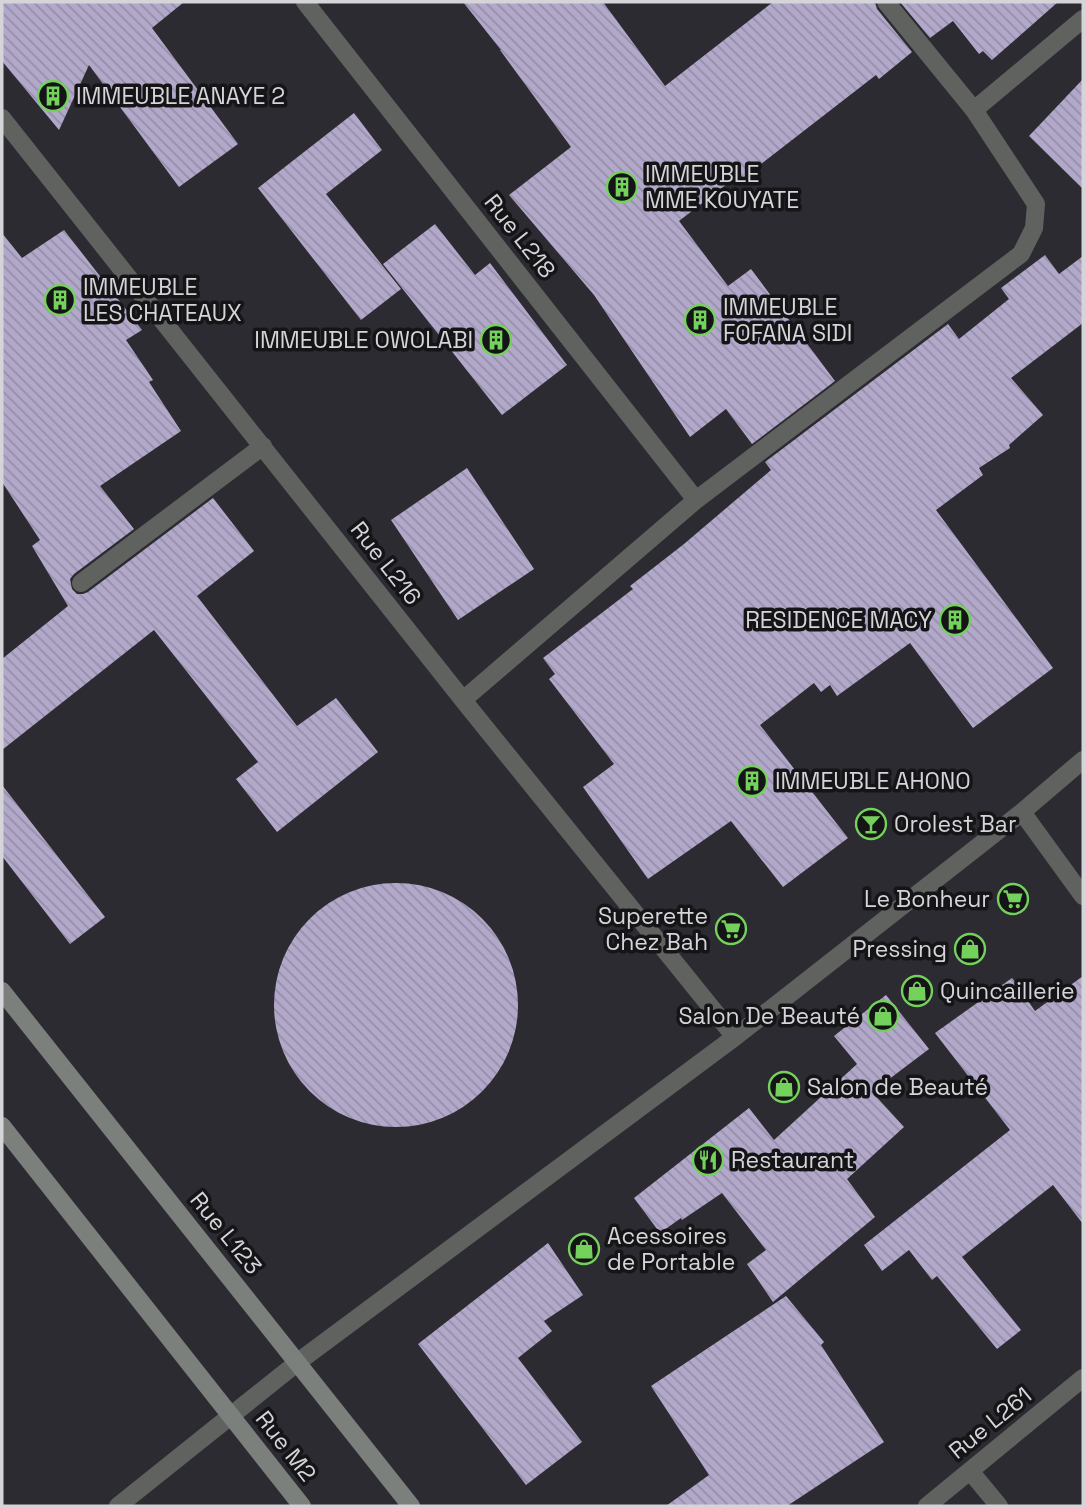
<svg xmlns="http://www.w3.org/2000/svg" width="1085" height="1508" font-family="'Space Grotesk',sans-serif">
  <style>
    .building { fill: url(#building-back-hatch) }
    .lines { fill: none; stroke-linecap: round; stroke-linejoin: round }
    .minor { stroke: #60625f; stroke-width: 18 }
    .tertiary { stroke: #60625f; stroke-width: 18 }
    .secondary { stroke: #7c807c; stroke-width: 18 }
    .labels { text-anchor: middle; stroke-width: 7; stroke-linejoin: round; paint-order: stroke }
    .poi-label { font-size: 23px; fill: #d5d4d9; stroke: #151417; text-anchor: start }
    .street-label { font-size: 23px; fill: #d5d4d9; stroke: #151417 }
  </style>
  <defs>
    <pattern id="building-back-hatch" width="6" height="6" patternUnits="userSpaceOnUse" patternTransform="scale(1.75)"><rect width="6" height="6" fill="#b2a8ca"/><path d="M-1 5l2 2M0 0l6 6M5-1l2 2" fill="none" stroke="#968ea8"/></pattern>
  </defs>
  <rect width="100%" height="100%" fill="#2d2b32"/>
  <!-- building -->
  <path class="building" d="M2,2h182l-32,26 86,116 -59,43 -90,-122 -30,65 -57,-69z
    M463,2h140l62,84 108,-84h102l2,7 35,43 -33,27 -3,-4 -133,103 -3,-4 -61,47 49,65 23,-17 84,112 -83,63 -26,-35 -36,28 -96,-142 -85,-100 62,-48 -71,-97h1z
    M900,2h158l-66,58 -9,-9 -4,3 -26,-33 -23,17z
    M1083,79v110l-54,-53z
    M354,113l28,37 -56,44 75,95 -40,31 -103,-132z
    M435,224l40,51 15,-12 77,102 -65,50 -119,-151z
    M64,230l78,100 -16,10 27,40 -4,2 32,49 -81,55 34,43 -60,45 -4,5 2,10 5,5h6l5,-2 125,-94 41,53 -57,45 100,130 39,-28 42,54 -101,80 -41,-53 22,-17 -104,-132 -152,120v-91l66,-53 -36,-60 8,-6 -38,-58v-249l20,25z
    M1045,255l14,19 24,-18v67l-72,55 32,37 -34,30 1,3 -31,20 4,7 -47,35 117,158 -80,60 -63,-85 -73,53 -7,-11 -9,7 -7,-9 -54,42 88,113 -65,49 -52,-66 -83,58 -65,-92 31,-23 -65,-85 6,-5 -12,-16 90,-69 -3,-3 54,-42 87,-74 -6,-8 183,-138 11,15 50,-40 -8,-11z
    M467,468l67,101 -76,51 -67,-100z
    M2,785l103,132 -35,27 -68,-88z
    M274 1005a122 122 0 1 1 244 0a122 122 0 1 1-244 0Z
    M1083,976v248l-30,-39 -91,72 59,73 -24,19 -60,-73 -5,4 -23,-30 -27,21 -18,-26 146,-115 -75,-97 77,-55 23,33z
    M886,995l43,54 -57,43 32,35 -57,52 28,38 -102,85 -26,-38 19,-14 -44,-57 -40,27 -1,-2 -21,15 -26,-35 115,-90 25,32 83,-76 -23,-28z
    M548,1243l35,52 -39,26 8,10 -34,27 64,84 -56,43 -108,-141z
    M786,1296l38,46 -3,3 63,97 -97,64h-121l43,-31 -58,-89z"/>
  <g class="lines">
    <!-- minor -->
    <path class="minor" d="M305,2l391,498
      M974,110l109,-91
      M2,118l461,582 272,337
      M81,583l182,-137
      M463,700l233,-200 325,-246 13,-26 2,-24 -62,-94 -88,-108
      M1022,812l61,84
      M298,1362l437,-325 287,-225 61,-52
      M970,1471l29,35
      M927,1506l156,-128"/>
    <!-- tertiary -->
    <path class="tertiary" d="M118,1506l180,-144"/>
    <!-- secondary -->
    <path class="secondary" d="M2,991l409,515
      M2,1126l300,380"/>
  </g>
  <!-- icons -->
  <defs>
    <g id="building-ring" transform="scale(1.575)"><circle r="9.5" fill="#151417" stroke="#74d25c" stroke-width="1.5"/><path d="M-4-6H4V6H1V3H-1V6H-4ZM-2.5-4.3h1.7v1.8h-1.7ZM.8-4.3h1.7v1.8H.8ZM-2.5-1h1.7V.8h-1.7ZM.8-1h1.7V.8H.8Z" fill="#74d25c"/></g>
    <g id="bar-ring" transform="scale(1.575)"><circle r="9.5" fill="#151417" stroke="#74d25c" stroke-width="1.5"/><path d="M-6-5H6L.8 .8V4.5H3.5V6h-7V4.5H-.8V.8Z" fill="#74d25c"/></g>
    <g id="supermarket-ring" transform="scale(1.575)"><circle r="9.5" fill="#151417" stroke="#74d25c" stroke-width="1.5"/><path d="M-6-5.5h2.5l.6 2H6L4.5 2H-2.5L-4.4-4H-6ZM-1.5 3.2a1.3 1.3 0 1 0 .1 0ZM3 3.2a1.3 1.3 0 1 0 .1 0Z" fill="#74d25c"/></g>
    <g id="shop-ring" transform="scale(1.575)"><circle r="9.5" fill="#151417" stroke="#74d25c" stroke-width="1.5"/><path d="M-5-2.5h2.3a2.7 3.5 0 0 1 5.4 0H5L5.5 6h-11ZM-1.5-2.5h3a1.5 2.3 0 0 0-3 0Z" fill="#74d25c"/></g>
    <g id="restaurant-ring" transform="scale(1.575)"><circle r="9.5" fill="#151417" stroke="#74d25c" stroke-width="1.5"/><path d="M-5-6h1v4h1v-4h1v4h1v-4h1v5L-1.5 .5V6h-2V.5L-5-1ZM5-6V6H3V1.5H1.5Q1.5-4 5-6Z" fill="#74d25c"/></g>
  </defs>
  <g fill-rule="evenodd">
    <use href="#building-ring" x="53" y="96"/>
    <use href="#building-ring" x="622" y="187"/>
    <use href="#building-ring" x="60" y="300"/>
    <use href="#building-ring" x="700" y="320"/>
    <use href="#building-ring" x="496" y="340"/>
    <use href="#building-ring" x="955" y="620"/>
    <use href="#building-ring" x="752" y="781"/>
    <use href="#bar-ring" x="871" y="824"/>
    <use href="#supermarket-ring" x="1013" y="899"/>
    <use href="#supermarket-ring" x="731" y="929"/>
    <use href="#shop-ring" x="970" y="949"/>
    <use href="#shop-ring" x="917" y="991"/>
    <use href="#shop-ring" x="883" y="1016"/>
    <use href="#shop-ring" x="784" y="1087"/>
    <use href="#restaurant-ring" x="708" y="1160"/>
    <use href="#shop-ring" x="584" y="1249"/>
  </g>
  <g class="labels">
    <!-- poi labels -->
    <g class="poi-label">
      <text x="76" y="104">IMMEUBLE ANAYE 2</text>
      <text x="645" y="182">IMMEUBLE<tspan x="645" dy="26">MME KOUYATE</tspan></text>
      <text x="83" y="295">IMMEUBLE<tspan x="83" dy="26">LES CHATEAUX</tspan></text>
      <text x="723" y="315">IMMEUBLE<tspan x="723" dy="26">FOFANA SIDI</tspan></text>
      <text x="473" y="348" text-anchor="end">IMMEUBLE OWOLABI</text>
      <text x="932" y="628" text-anchor="end">RESIDENCE MACY</text>
      <text x="775" y="789">IMMEUBLE AHONO</text>
      <text x="894" y="832">Orolest Bar</text>
      <text x="990" y="907" text-anchor="end">Le Bonheur</text>
      <text x="708" y="924" text-anchor="end">Superette<tspan x="708" dy="26">Chez Bah</tspan></text>
      <text x="947" y="957" text-anchor="end">Pressing</text>
      <text x="940" y="999">Quincaillerie</text>
      <text x="860" y="1024" text-anchor="end">Salon De Beauté</text>
      <text x="807" y="1095">Salon de Beauté</text>
      <text x="731" y="1168">Restaurant</text>
      <text x="607" y="1244">Acessoires<tspan x="607" dy="26">de Portable</tspan></text>
    </g>
    <!-- street labels -->
    <g class="street-label">
      <text transform="translate(520 236) rotate(52)" y="8">Rue L218</text>
      <text transform="translate(386 563) rotate(52)" y="8">Rue L216</text>
      <text transform="translate(226 1233) rotate(51)" y="8">Rue L123</text>
      <text transform="translate(990 1423) rotate(-39)" y="8">Rue L261</text>
      <text transform="translate(286 1446) rotate(52)" y="8">Rue M2</text>
    </g>
  </g>
  <!-- border -->
  <rect width="1085" height="1508" fill="none" stroke="#d5d4d9" stroke-width="7"/>
</svg>
